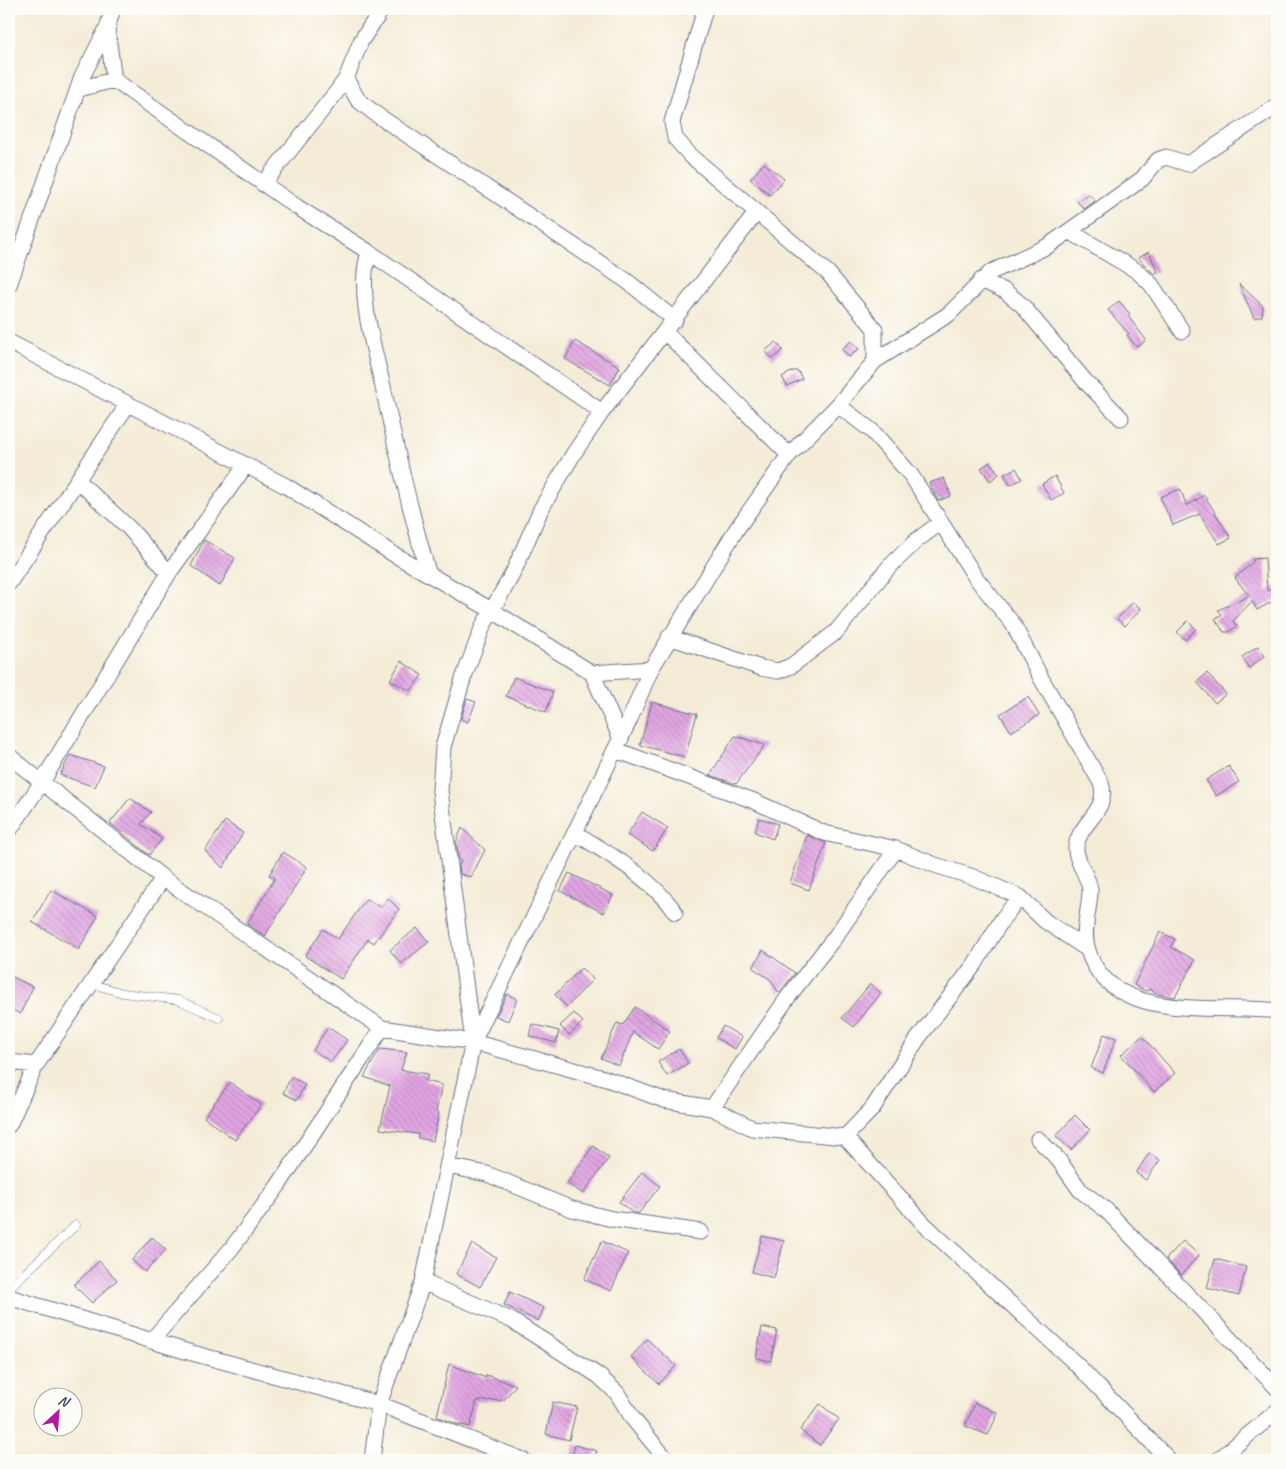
<svg xmlns="http://www.w3.org/2000/svg" width="1286" height="1469" font-family="Caveat,sans-serif">
  <style>
    .building { fill: url(#building-back-hatch) }
    .lines { fill: none; stroke-linecap: round; stroke-linejoin: round }
    .lane-casing { stroke: #677188; stroke-width: 9 }
    .street-casing { stroke: #677188; stroke-width: 17 }
    .lane { stroke: #fff; stroke-width: 8 }
    .street { stroke: #fff; stroke-width: 15 }
  </style>
  <defs>
    <pattern id="building-back-hatch" width="6" height="6" patternUnits="userSpaceOnUse" patternTransform="scale(1.25)"><rect width="6" height="6" fill="#e2a6e3"/><path d="M-1 5l2 2M0 0l6 6M5-1l2 2" fill="none" stroke="#b688bb"/></pattern>
  </defs>
  <rect width="100%" height="100%" fill="#fdfcf7"/>
  <filter id="ink" filterUnits="userSpaceOnUse"><feTurbulence type="fractalNoise" baseFrequency=".02" numOctaves="2"/><feDisplacementMap in="SourceGraphic" scale="10" xChannelSelector="R" yChannelSelector="G"/><feConvolveMatrix kernelMatrix="1 2 1 2 8 2 1 2 1" color-interpolation-filters="sRGB"/></filter>
  <filter id="wash" filterUnits="userSpaceOnUse"><feTurbulence type="fractalNoise" baseFrequency=".0096" numOctaves="4" result="noise"/><feDisplacementMap in="SourceGraphic" scale="20" xChannelSelector="R" yChannelSelector="G"/><feGaussianBlur stdDeviation="1.12" result="paint"/><feColorMatrix in="noise" values="0 0 0 0 0 0 0 0 0 0 0 0 0 0 0 0 0 1.4 0 .05"/><feComposite in="paint" operator="in"/></filter>
  <g filter="url(#wash)">
    <rect width="100%" height="100%" fill="#f4ecd7"/>
    <g id="blocks">
      <!-- building -->
      <path class="building" d="M764,163l20,16 -14,16 -20,-16z
        M1089,194l6,7 -11,8 -7,-8z
        M1149,252l9,20 -4,2 -16,-16z
        M1239,284l24,22 -1,10 -8,2z
        M1119,301l11,13 -2,2 18,24 -7,6h-3l-9,-11 2,-1 -21,-24z
        M575,341l45,26 -10,18 -45,-26z
        M851,341l8,8 -10,8 -7,-8z
        M776,342l7,8 -10,9 -8,-8z
        M793,371h5l4,8 -15,7 -5,-9z
        M990,462l9,12 -9,7 -9,-13z
        M1016,468l6,11 -12,6 -6,-11z
        M1055,476l9,17 -13,7 -9,-16z
        M944,478l7,18 -13,5 -9,-18z
        M1180,489l7,17 17,-11 27,43 -12,6 -19,-30 -27,11 -13,-28z
        M204,540l31,18 -15,28 -29,-20z
        M1265,558l2,33 10,-6v14l-20,11 -5,-9 -19,20 4,5 -8,6h-5l-9,-13 7,-5 -4,-4 31,-14 -14,-18 18,-16v-3z
        M1133,602l8,7 -16,17 -8,-7z
        M1188,621l8,8 -11,11 -8,-8z
        M1258,646l7,10 -16,12 -7,-11z
        M401,661l21,14 -11,16 -21,-11z
        M1207,673l19,21 -11,9 -18,-21z
        M514,677l39,15 -7,20 -40,-16z
        M1028,697l11,18 -28,17 -11,-18z
        M467,699l9,3 -8,20 -7,-3z
        M652,702l45,12 -12,43 -45,-12z
        M735,736l30,9 -29,39 -26,-9z
        M70,755l34,11 -9,21 -35,-12z
        M1229,766l10,16 -23,14 -10,-16z
        M130,798l21,14 -10,12 21,15 -13,16 -39,-32z
        M642,812l26,16 -15,23 -26,-16z
        M759,818l19,6 -5,15 -18,-7z
        M225,821l18,12 -20,35 -18,-17z
        M462,828l23,22 -14,27 -11,-3 -1,-9 2,-4 -2,-1 -3,-18z
        M807,835l19,8 -17,47 -19,-7z
        M283,852l24,15 -42,69 -18,-12 28,-46 -6,-3z
        M569,873l44,22 -9,18 -44,-22z
        M51,890l47,26 -19,33 -47,-27z
        M388,898l11,11 -25,34 -6,-4 -27,40 -36,-23 18,-27 15,10 28,-40 15,8z
        M417,928l12,14 -28,22 -11,-14z
        M1160,932l15,7 -4,8 24,13 -20,37 -17,-3 -8,-5 -4,2 -12,-6z
        M763,950l32,23 -16,20 -8,-13 -18,-12z
        M581,968l12,11 -26,28 -12,-12z
        M9,975l24,12 -13,27 -11,-6z
        M870,984l11,9 -27,34 -12,-9z
        M507,994l10,5 -9,22 -12,-5z
        M635,1007l35,24 -12,18 -25,-17 -14,34 -18,-8 16,-35 6,2z
        M574,1013l9,9 -14,13 -9,-9z
        M532,1024l27,7 -3,12 -27,-7z
        M723,1026l19,11 -7,12 -19,-11z
        M328,1027l19,13 -16,22 -18,-12z
        M1104,1034l12,4 -13,35 -12,-5z
        M1142,1036l33,37 -21,19 -33,-37z
        M380,1049l27,3 -6,18 27,4 -2,7 16,4 -6,27h3l-6,29 -15,-3v-4l-38,-5 10,-43 -26,-9z
        M679,1049l9,14 -21,13 -9,-14z
        M291,1077l14,7 -8,16 -14,-7z
        M230,1082l31,23 -26,35 -31,-23z
        M1075,1115l15,15 -19,20 -15,-14z
        M593,1146l16,12 -26,36 -16,-11z
        M1149,1153l11,7 -14,20 -10,-7z
        M642,1172l18,14 -21,27h-6l-14,-11z
        M762,1236l22,5 -10,37 -22,-6z
        M152,1237l14,13 -21,22 -13,-12z
        M602,1241l26,12 -17,38 -27,-12z
        M1183,1241l16,14 -18,20 -15,-16z
        M472,1244l24,13 -16,30 -24,-13z
        M1215,1259l31,8 -7,29 -32,-8z
        M99,1261l18,19 -25,23 -18,-18z
        M510,1292l34,16 -6,13 -34,-16z
        M762,1327l15,3 -6,31 -15,-3z
        M647,1339l29,27 -17,18 -28,-27z
        M449,1364l37,14v-3l30,10 -12,15 -27,1 -7,26 -14,-3 -19,-8z
        M553,1402l24,5 -8,33 -23,-6z
        M975,1403l23,10 -10,22 -23,-9z
        M820,1404l19,15 -19,26 -20,-15z
        M575,1445l22,6 -3,9h-23z"/>
    </g>
  </g>
  <g filter="url(#ink)">
    <use href="#blocks" fill-opacity="0" stroke="#677188" stroke-width="1"/>
    <g class="lines">
      <!-- lane casing -->
      <g class="lane-casing">
        <path id="lane" d="M92,984l31,9 55,7 41,18
          M9,1288l67,-63"/>
      </g>
      <!-- street casing -->
      <g class="street-casing">
        <path id="street" d="M705,9l-33,113 3,16 15,17 138,118 47,56v32
          M107,28l7,52 183,127 72,45 233,160
          M346,79l12,21 19,15 250,166 48,39
          M78,89l36,-9
          M263,184l75,-94 8,-11 15,-38 21,-32
          M757,212l-155,200 -28,41 -33,56 -28,64 -30,53 -20,53 -20,68 -3,44 33,251 134,37 57,21 48,8 40,20 93,9 80,88 151,139 93,96
          M1069,231l68,40 14,13 31,47
          M369,252c-13,40 5,95 14,135 13,62 27,124 45,185
          M981,280l24,11 17,14 63,76 36,37
          M9,285l73,-208 25,-49 6,-19
          M666,333l123,122
          M9,342l277,144 109,69 98,56 99,62 29,66
          M838,405l34,26 39,44 65,103 37,46 28,54 60,105c9,28 -22,39 -25,64 -1,14 13,29 14,43 0,18 -8,40 -3,57 20,79 132,56 190,64
          M77,480l52,48 40,45
          M9,583l119,-179
          M669,637l92,31 17,3 13,-5 45,-34 52,-64 29,-28 23,-17
          M592,673l59,-4
          M616,750l138,51 70,32 72,16
          M9,756l154,122 219,150 91,14
          M9,831l33,-49 127,-209 77,-108
          M575,833c36,22 75,44 100,79
          M9,1062l27,3
          M712,1108l76,-111 47,-60 61,-88 39,16 38,12 47,20 25,24 42,28
          M9,1125l27,-60 127,-187
          M845,1137l27,-28 47,-72 56,-73 28,-46 17,-21
          M1038,1139l20,20 22,31 26,20 171,178
          M448,1166l39,8 85,35 40,10 89,13
          M423,1282l88,38 88,56 18,17 16,26 34,41
          M9,1297l176,54 194,53 144,56
          M151,1341l80,-92 47,-63 104,-158
          M372,1460l7,-56 44,-122 50,-240 156,-321 22,-52 85,-139 53,-75 49,-50 37,-44 74,-47 42,-42 57,-26 94,-67 16,-19 8,-3 22,7 89,-58
          M1218,1460l59,-49"/>
      </g>
      <!-- lane -->
      <use href="#lane" class="lane"/>
      <!-- street -->
      <use href="#street" class="street"/>
    </g>
  </g>
  <!-- margin -->
  <rect width="1286" height="1469" fill="none" stroke="#fdfcf7" stroke-width="30"/>
  <!-- north arrow -->
  <g transform="translate(58 1412) rotate(26)"><circle r="24" fill="#fdfcf7" stroke="#a3aaba"/>
  <path d="M0-4L9 19L0 12L-9 19Z" fill="#b5179e"/>
  <text y="-8" font-size="14" font-weight="bold" text-anchor="middle" fill="#1b2f5e">N</text>
  </g>
</svg>
